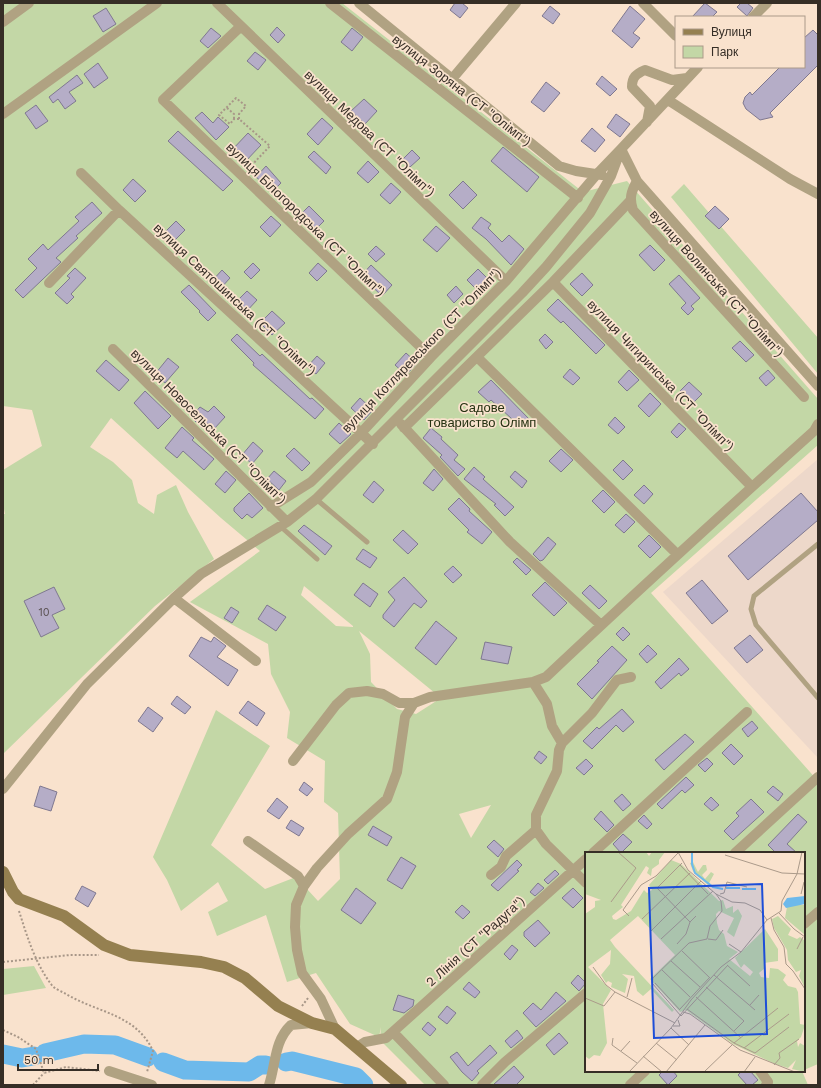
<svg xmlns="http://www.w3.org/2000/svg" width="821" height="1088" font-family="'Work Sans',sans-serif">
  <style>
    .industrial { fill: #edd8ca }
    .green { fill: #c3d7a6; fill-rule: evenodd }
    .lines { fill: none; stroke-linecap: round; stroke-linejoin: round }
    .river { stroke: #6db9eb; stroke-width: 19 }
    .building { fill: #b5adc7; stroke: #7f7890 }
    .path { stroke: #a89788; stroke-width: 2; stroke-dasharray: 2 2; stroke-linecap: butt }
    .lane { stroke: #b0a282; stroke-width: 5 }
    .street { stroke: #b0a282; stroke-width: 10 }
    .secondary { stroke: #958050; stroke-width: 12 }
    .labels { text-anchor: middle; stroke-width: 3.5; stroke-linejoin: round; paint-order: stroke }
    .number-label { font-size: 11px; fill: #564e4e }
    .street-label { font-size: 13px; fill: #362e26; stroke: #f9e2cd }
    .park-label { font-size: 13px; fill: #263212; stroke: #f9e2cd }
    .inset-river { fill: none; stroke: #6db9eb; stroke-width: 2 }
    .inset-road { fill: none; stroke: #ab9a8a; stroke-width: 1 }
    .view { fill: #1d4ed8; fill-opacity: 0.15; stroke: #1d4ed8; stroke-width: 2 }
    .inset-edge { fill: none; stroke: #362e26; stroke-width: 2 }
  </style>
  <rect width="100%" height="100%" fill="#f9e2cd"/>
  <!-- industrial -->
  <path class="industrial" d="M818,459v299l-155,-166z"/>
  <!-- green -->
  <path class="green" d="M3,3h339l241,189 44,-11 191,218v46l-167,148 167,188v283l-14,6v-217h-218v218h216l6,14h-383l-45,-45 1,-13 -2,10 -29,-13 -34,-51 -29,9 -21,-67 -49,21 -9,-24 20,-11 -10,-19 -37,29 -14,-31 -14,-23 63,-147 54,36 -59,99 54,44 31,-12 22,24 22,-22 -2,-66 -14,-11 1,-41 -38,-23 3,-26 -19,-38 -3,-30 -78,-42 70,-51 -39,-33 -110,-100 -21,29 23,15 19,18 6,23 16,11 3,-19 19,-10 12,27 26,47 -59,47 -152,148v-240h2l-2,-10v-34l39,-24 -10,-36 -29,-4zM304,586l49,40v1l-17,-1 -35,-31zM359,631l82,67 -25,16 -19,-5 -26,-27 -1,-28zM491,805l-20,33 -12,-24z
    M684,184l134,154v36l-147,-177z
    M34,966l12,22 -43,7v-26z"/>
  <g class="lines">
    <!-- river -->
    <path class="river" d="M45,1053l39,-9 31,1 33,12
      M3,1054l19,4 12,-2
      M163,1062l22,8 64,2 11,-7h6
      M286,1062l6,-1 64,16 8,8"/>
  </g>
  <!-- building -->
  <path class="building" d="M455,3h7l6,5 -8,10 -10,-8z
    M705,3l12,9 -5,5h-20z
    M741,3h6l6,5 -6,8 -10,-9z
    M550,6l10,8 -7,10 -11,-8z
    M630,6l15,13 -12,14 7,5 -8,10 -20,-17z
    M106,8l10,16 -13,8 -10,-16z
    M277,27l8,8 -7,8 -8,-8z
    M211,28l10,8 -13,12 -8,-7z
    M352,28l11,9 -11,14 -11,-9z
    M813,30l5,5v30l-48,48 3,4 -13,3 -14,-11 -3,-6 2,-6 5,-5 2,3 28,-28h24v-29z
    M255,52l11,8 -8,10 -11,-9z
    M98,63l10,15 -14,10 -10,-14z
    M77,75l6,8 -14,9 7,9 -11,8 -7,-10 -5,4 -4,-6z
    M602,76l15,13 -7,7 -14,-12z
    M546,82l14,11 -16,19 -13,-10z
    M364,99l13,12 -12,13 -14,-13z
    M36,105l12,16 -12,8 -11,-16z
    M202,112l11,11 5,-6 11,10 -13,13 -21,-22z
    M616,114l14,10 -10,13 -13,-10z
    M322,118l11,10 -15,17 -11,-11z
    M592,128l13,12 -10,12 -14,-11z
    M178,131l55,50 -10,10 -55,-50z
    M248,133l13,12 -17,18 -13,-12z
    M503,147l36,30 -12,15 -36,-31z
    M412,150l8,8 -10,9 -8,-7z
    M314,151l17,16 -5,7 -18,-17z
    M368,161l11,11 -11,11 -11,-10z
    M266,166l15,17 -8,8 -17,-14z
    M133,179l13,12 -11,11 -12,-12z
    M463,181l14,14 -14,14 -14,-14z
    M391,183l10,9 -11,12 -10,-9z
    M92,202l10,11 -26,23 2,2 -22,20 5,4 -38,36 -8,-8 22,-22 -9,-9 15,-15 5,6 31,-29 -4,-4z
    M309,206l15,15 -10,10 -15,-15z
    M715,206l14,13 -10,10 -14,-13z
    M271,216l10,9 -11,12 -10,-10z
    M481,217l10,7 -3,4 14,14 7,-7 15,14 -13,16 -25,-26 -14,-11z
    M176,221l9,9 -11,11 -9,-9z
    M436,226l14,12 -13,14 -14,-12z
    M650,245l15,15 -11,11 -15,-16z
    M376,246l9,8 -9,8 -8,-8z
    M253,263l7,7 -9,9 -7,-7z
    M318,263l9,8 -10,10 -8,-8z
    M371,265l21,20 -10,11 -21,-20z
    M75,268l11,10 -15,16 3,3 -7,7 -12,-11 15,-15 -3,-2z
    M478,269l13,13 -11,11 -13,-13z
    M222,270l8,8 -10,11 -8,-8z
    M582,273l11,12 -11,11 -12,-12z
    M679,275l21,23 -9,8 3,3 -6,6 -7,-7 5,-5 -17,-19z
    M189,285l27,28 -8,8 -9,-9 1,-1 -19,-19z
    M456,286l7,8 -9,9 -7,-8z
    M247,291l10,9 -12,13 -10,-10z
    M558,299l47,46 -9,9 -33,-33 -2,2 -14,-13z
    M272,311l13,12 -13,12 -12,-12z
    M237,334l23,22 2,-2 48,45 2,-1 12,11 -9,10 -62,-54 1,-2 -23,-23z
    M545,334l8,8 -7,7 -7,-9z
    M740,341l14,14 -8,7 -14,-14z
    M406,353l11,10 -11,12 -11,-10z
    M317,356l8,7 -9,11 -9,-7z
    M168,358l11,9 -14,16 -10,-9z
    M106,360l23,20 -10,11 -23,-20z
    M570,369l10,9 -7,7 -10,-8z
    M629,370l10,10 -12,11 -9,-9z
    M768,370l7,8 -9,8 -7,-8z
    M491,380l39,40 -8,8 -31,-28 -2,2 -11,-10z
    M689,382l13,12 -9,9 -13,-12z
    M145,391l26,25 -13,13 -24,-26z
    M650,393l11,11 -12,13 -11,-11z
    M360,398l13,12 -9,10 -13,-12z
    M214,406l11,11 -11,12 -7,-6 -5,5 -11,-11 9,-10 8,5z
    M615,417l10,10 -7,7 -10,-9z
    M339,423l12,11 -11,10 -11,-10z
    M679,423l7,6 -9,9 -6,-6z
    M182,427l12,11 -2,2 22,19 -10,11 -21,-19 -6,7 -12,-10z
    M431,428l11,9 -1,2 17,16 -4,5 11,9 -7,7 -18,-19 2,-2 -19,-17z
    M253,442l10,9 -11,13 -10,-9z
    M294,448l16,15 -8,8 -16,-15z
    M561,449l12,11 -12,12 -12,-11z
    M623,460l10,10 -10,10 -10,-10z
    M474,467l11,10 -2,2 31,28 -9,9 -11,-11 2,-1 -32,-25z
    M434,469l9,10 -10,12 -10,-8z
    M226,471l10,9 -11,13 -10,-9z
    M274,471l12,10 -7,9 -12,-11z
    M515,471l12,10 -5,7 -12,-11z
    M374,481l10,9 -11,13 -10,-8z
    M644,485l9,9 -9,10 -10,-9z
    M603,490l12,12 -11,11 -12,-12z
    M249,493l14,15 -11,10 -5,-4 -5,5 -8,-8v-3z
    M801,493l17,19v8l-70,60 -20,-24z
    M459,498l11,11 -1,2 23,21 -10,12 -15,-12 2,-2 -21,-21z
    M626,514l9,8 -11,11 -9,-8z
    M304,525l28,21 -7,9 -27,-24z
    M403,530l15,14 -10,10 -15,-14z
    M649,535l12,12 -11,11 -12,-12z
    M548,537l8,7 -13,16 -3,1 -7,-7z
    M363,549l14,9 -7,10 -14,-9z
    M517,558l14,12 -5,5 -13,-13z
    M453,566l9,9 -9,8 -9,-9z
    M404,577l23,24 -6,7 -7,-5 -20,24 -11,-9v-3l12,-15 -7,-8z
    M702,580l26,31 -16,13 -26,-31z
    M545,582l22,21 -13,13 -22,-21z
    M363,583l15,11 -8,13 -16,-12z
    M590,585l17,16 -8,8 -17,-16z
    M54,587l11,22 -13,6 7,13 -18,9 -17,-36z
    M267,605l19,12 -10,14 -18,-12z
    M231,607l8,5 -7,11 -8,-5z
    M436,621l21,17 -21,27 -21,-17z
    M623,627l7,7 -7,7 -7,-7z
    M750,635l13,15 -16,13 -13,-15z
    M201,637l10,5 3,-5 12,9 -9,11 21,13 -10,16 -39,-30z
    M485,642l27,5 -4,17 -27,-5z
    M648,645l9,9 -10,9 -8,-9z
    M612,646l15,14 -35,39 -15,-15 22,-22 -2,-1z
    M679,658l10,11 -8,7 -2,-3 -18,16 -6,-7z
    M177,696l14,11 -6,7 -14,-10z
    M248,701l17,12 -8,13 -18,-13z
    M148,707l15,11 -10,14 -15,-11z
    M622,709l12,13 -11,10 -7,-7 -24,24 -9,-8 14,-14 2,2z
    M752,721l6,7 -10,9 -6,-8z
    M685,734l9,8 -30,28 -9,-10z
    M731,744l12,12 -9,9 -12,-12z
    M539,751l8,6 -6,7 -7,-6z
    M707,758l6,6 -8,8 -7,-7z
    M586,759l7,7 -9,9 -8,-7z
    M686,777l8,8 -9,8 -3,-3 -20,19 -5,-5z
    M304,782l9,7 -6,7 -8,-6z
    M40,786l17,6 -6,19 -17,-5z
    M773,786l10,8 -5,7 -11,-9z
    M622,794l9,10 -8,7 -9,-10z
    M711,797l8,8 -7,6 -8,-7z
    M277,798l11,9 -9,12 -12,-8z
    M751,799l13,13 -31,28 -9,-9 15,-15 -3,-3z
    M601,811l13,14 -7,7 -13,-13z
    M798,814l9,8 -20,22 10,9h-21l-8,-8z
    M644,815l8,9 -5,5 -9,-8z
    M291,820l13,8 -5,8 -13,-8z
    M373,826l19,11 -5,9 -19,-11z
    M623,834l9,8 -11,11 -8,-9z
    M494,840l10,9 -6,8 -11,-10z
    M401,857l15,9 -14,23 -15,-9z
    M517,860l5,5 -5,5 2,1 -21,20 -7,-6z
    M555,870l4,4 -11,10 -4,-4z
    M538,883l6,5 -9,8 -5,-4z
    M82,886l14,7 -8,14 -13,-8z
    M356,888l20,15 -15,21 -20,-14z
    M573,888l10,10 -10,10 -11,-10z
    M462,905l8,7 -7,7 -8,-7z
    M538,920l12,13 -15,14 -11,-11v-4z
    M512,945l6,5 -8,10 -6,-6z
    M578,975l8,8 -7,8 -8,-8z
    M469,982l11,10 -5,6 -12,-9z
    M556,992l10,9 -30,26 -13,-14 10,-10 8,7z
    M398,995l16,5 -1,6 -9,7 -11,-3z
    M447,1006l9,7 -9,11 -9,-7z
    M428,1022l8,7 -6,7 -8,-7z
    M517,1030l6,8 -12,10 -6,-7z
    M559,1033l9,10 -14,12 -8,-10z
    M490,1045l7,8 -20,18 2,2 -7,8 -10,-9 -12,-15 7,-5 11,14z
    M514,1066l10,11 -8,8h-23z
    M663,1071h10l4,5 -9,9 -9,-10z
    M742,1071h8l8,9 -6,5h-5l-9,-10z"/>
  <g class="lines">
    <!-- path -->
    <path class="path" d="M227,108l7,6v5
      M239,119h-5l-4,5 -11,-9 17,-17 10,8 -7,8v5l31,27 -21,22
      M19,911c8,25 16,52 32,73 3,5 10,7 15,10 32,19 70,20 87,57l-6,21
      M3,962l67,-7h29
      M302,1006l6,-8
      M3,1030l15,7 18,12 8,24 22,-6 34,4
      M33,1085l11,-12"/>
    <!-- lane -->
    <path class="lane" d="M316,499l51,43
      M280,526l37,33
      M818,544l-64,52 -3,13 5,16 62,73"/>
    <!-- street -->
    <path class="street" d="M217,3l289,278
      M330,3l248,195
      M359,3l200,163 17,5 26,4
      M643,3l33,33
      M753,17l14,-14
      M3,22l26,-19
      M240,27l-77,73 268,257
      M452,79l64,-76
      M668,100l122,79 28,15
      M3,114l154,-111
      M647,122l3,-16 -18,-19c0,-10 4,-13 13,-17l27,10 15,-2
      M81,173l38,37 254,234
      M637,181c-6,11 -8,17 -4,29l171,187
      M553,282l199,205
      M49,283l70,-73
      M113,349l174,173
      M477,357l200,197
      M401,424l109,118 91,83
      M404,428l149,-146 77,-81
      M271,507l40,-25 50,-49 70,-76 75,-76 91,-107 24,-25 16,32 181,205
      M174,598l82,63
      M533,682l14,22 5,22 10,17
      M293,761l43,-56 13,-12 18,-2 16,3 16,9h15
      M3,789l84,-105 87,-86 27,-24 86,-52 29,-23 206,-206 24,-26 44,-54 21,-37 10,-27 77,-82
      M536,830l10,14 40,39
      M248,841l50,35 6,10
      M593,853l154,-141
      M735,853l83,-76
      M491,875l10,-8 5,-11 30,-26v-15l21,-44 2,-21 3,-7 30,-30 25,-33 14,-3
      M804,924l14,-12
      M335,1029l-14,-30 -19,-26 -5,-23 -2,-23 1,-22 8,-19 13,-18 31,-34 39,-35 10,-27 8,-55 9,-14 16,-6 103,-15 13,-5c88,-83 178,-165 268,-246l4,-7
      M393,1032l51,53
      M357,1047l8,-5 21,-4 200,-179
      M109,1071l43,14
      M760,1071l8,11 -2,3
      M269,1085c7,-21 5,-44 22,-60l21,-2
      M482,1085l23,-23 81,-69
      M630,1085l15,-14"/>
    <!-- secondary -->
    <path class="secondary" d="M3,872l10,20 6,7 45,17 40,29 26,10 71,7 23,5 21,11 33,28 34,17 23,6 66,56"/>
  </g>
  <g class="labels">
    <!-- number labels -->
    <g class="number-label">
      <text x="44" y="616">10</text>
    </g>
    <!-- street labels -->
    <g class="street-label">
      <text transform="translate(462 90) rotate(38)" y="5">вулиця Зоряна (СТ "Олімп")</text>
      <text transform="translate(370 133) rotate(44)" y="5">вулиця Медова (СТ "Олімп")</text>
      <text transform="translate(306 219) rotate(44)" y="5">вулиця Білогородська (СТ "Олімп")</text>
      <text transform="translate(717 283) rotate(48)" y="5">вулиця Волинська (СТ "Олімп")</text>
      <text transform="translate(235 299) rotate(43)" y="5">вулиця Святошинська (СТ "Олімп")</text>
      <text transform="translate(421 350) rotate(-46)" y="5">вулиця Котляревського (СТ "Олімп")</text>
      <text transform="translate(661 375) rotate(46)" y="5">вулиця Чигиринська (СТ "Олімп")</text>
      <text transform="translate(209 426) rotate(45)" y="5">вулиця Новосельська (СТ "Олімп")</text>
      <text transform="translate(475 941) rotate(-42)" y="5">2 Лінія (СТ "Радуга")</text>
    </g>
    <!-- park labels -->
    <g class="park-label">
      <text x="482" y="412">Садове<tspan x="482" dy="15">товариство Олімп</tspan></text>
    </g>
  </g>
  <!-- overview -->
  <g transform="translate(585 852)">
    <rect width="220" height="220" fill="#f9e2cd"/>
    <path d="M0,0h61l3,4 3,-4h13l-6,8v4l-7,5 -1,7 -4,-3 2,-5 -3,-2 -25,39 2,2 -11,9 1,3 3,1 15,-9 13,-21 3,3 5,-3 -3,-5 22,-25 10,4 38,37 4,-1 3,9 7,-3v7l5,-4 4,7 -8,21 -7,-5 7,-14 -15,-7 -3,3 1,9 2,7 5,4 3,12 11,6 -9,7 21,17 3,-4 -9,-8 -3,4 -6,-10 30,-29 13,20v12l-14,2 1,5 -6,5 2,4 8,1 1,-10 8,1 8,6 -3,5 5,6 8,2 2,4 2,32 5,1 -4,12 -4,4 1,6 2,-4 5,3v26l-13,-3 4,-9 -8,8 -13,-4 -42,-20 -47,-34 -6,2 -30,-33 25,-24 -37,-39 -28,24 5,7 -27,20 23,23 -8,14 4,39 -7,13 -6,-1 -5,4 -4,-3v-142l10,-7v-6l6,-1 -16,-6zM108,10l5,10 5,-7h3l1,5 -5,5 3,4 6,-7 3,2 -6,11 -15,-14 -3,-8zM207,53h13v30l-20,-17 2,-11zM193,64l13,13 -3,6 9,4 3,-2 5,4v47l-6,-12 2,-6 -5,2 -8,-12 -1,-10 -13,-22 -2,-9zM30,95l59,63 -2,2 -21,-23 -8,7 -6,-5 -3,-15 -12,-2 6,5 -3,14 -14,-6 1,-4 -4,-2 -2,2 -5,-8 9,-11 1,-14z" fill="#c3d7a6"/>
    <path d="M220,44v8l-19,4 -3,-4 4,-6z" fill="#6db9eb"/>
    <path class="inset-river" d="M107,0v12l3,9 18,14 10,2M141,36h14M157,37h14"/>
    <path class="inset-road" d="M93,0l10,18 28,24 16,8 13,1 15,7 7,10M140,3l57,18 23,1M97,11l-25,25 33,34M95,13l28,29M131,42l5,7 1,10 -12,15 -3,13 -18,4 -36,35 -1,5 29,33 47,-51M135,42l4,-1 3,-11 20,5M216,42l3,-12M26,50l25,-34 -18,-16M194,61l15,16 11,8M44,64l-6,-6 18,-25 15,-9 22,-23M186,66l3,12 10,17 2,17 7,7 12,18M57,67l48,-46M66,79l50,-50M76,87l52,-48M123,87l8,1 7,-10M92,92l9,-10 4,-12 6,-6M144,92l12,8M212,97l6,-12M97,99l28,27M86,109l29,26M142,113l23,21M8,115l13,18 9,7 60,31M77,118l28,27M129,123l41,35M70,131l25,27M121,135l38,34 -10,10M42,145l5,-19M111,145l45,41M0,146l19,8 11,-14M165,153l9,-10M95,157l30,-32M102,157l47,34 21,10 34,-26M98,160l7,2 50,36 55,22M88,174h7l-2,-6M86,176l18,17M28,186l-1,7 25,18M71,191l21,17M149,191l44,-35M159,196l45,-34M36,199l9,-10M58,204l19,16M189,213l6,-7 -1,-5 20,-14M44,220l42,-44 20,-28 30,-33 20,-15 26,-32 14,-9 1,-10 15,-27 5,-22M81,220l39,-47M119,220l28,-27M159,220l11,-15"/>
    <path class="view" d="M177,32l5,150 -113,4 -5,-150z"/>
    <rect width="220" height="220" class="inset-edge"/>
  </g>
  <!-- border -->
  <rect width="821" height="1088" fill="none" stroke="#362e26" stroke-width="8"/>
  <!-- legend -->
  <rect x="675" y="16" width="130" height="52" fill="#f9e2cd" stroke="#ab9a8a"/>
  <rect x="683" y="29" width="20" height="6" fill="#958050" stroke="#ab9a8a"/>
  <text x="711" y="36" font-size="12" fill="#362e26">Вулиця</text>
  <rect x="683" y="46" width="20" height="12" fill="#c3d7a6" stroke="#ab9a8a"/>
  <text x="711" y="56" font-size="12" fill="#362e26">Парк</text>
  <!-- scale -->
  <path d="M18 1064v6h80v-6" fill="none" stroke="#362e26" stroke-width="2"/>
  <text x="24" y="1064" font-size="12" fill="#362e26" stroke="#f9e2cd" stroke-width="3" paint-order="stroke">50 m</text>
</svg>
